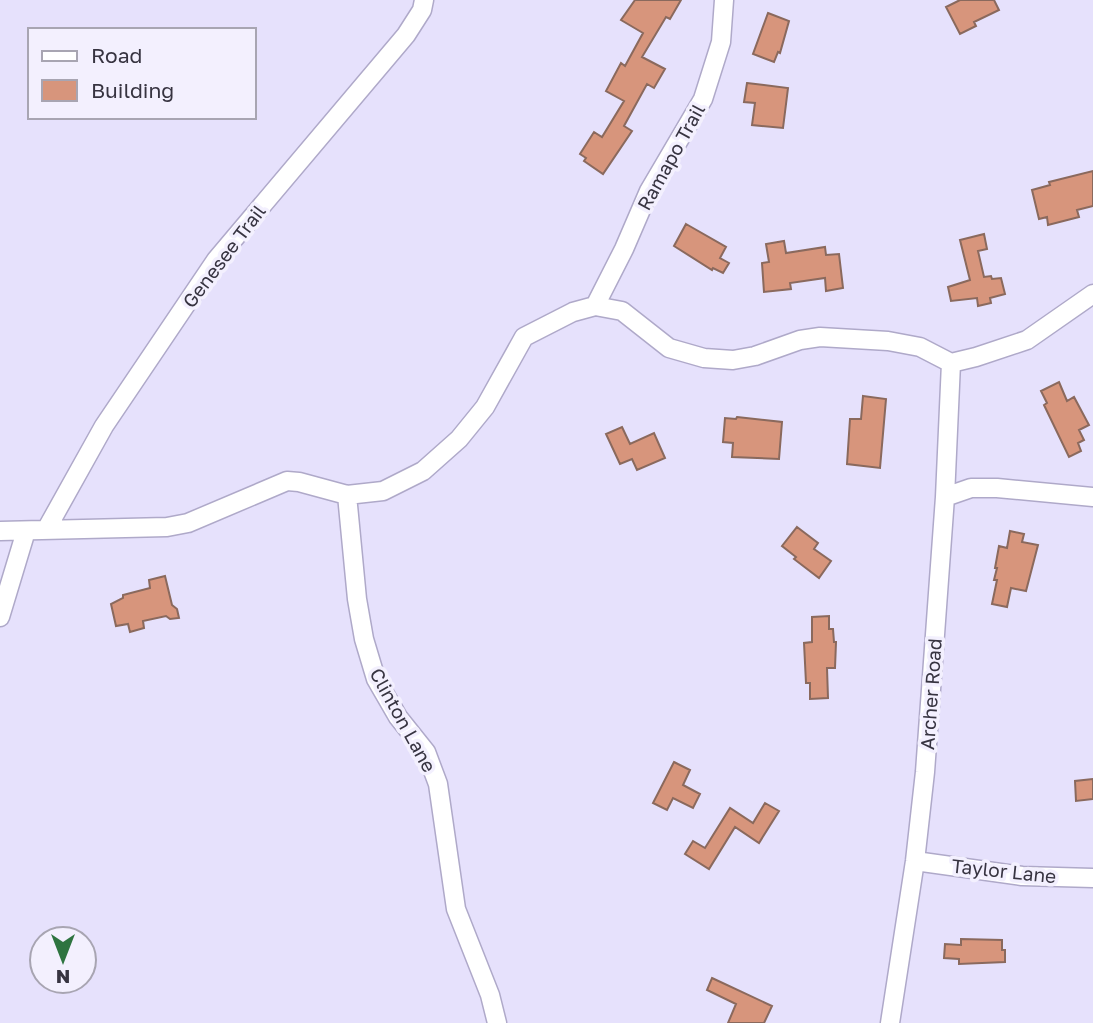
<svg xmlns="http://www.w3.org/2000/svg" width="1093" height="1023" font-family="'Golos Text',sans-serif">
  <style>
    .building { fill: #d7957c; stroke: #8a695d; stroke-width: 2 }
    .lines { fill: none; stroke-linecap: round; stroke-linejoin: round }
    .minor-casing { stroke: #afa9c9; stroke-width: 21 }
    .minor { stroke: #fff; stroke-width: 18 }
    .labels { text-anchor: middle; stroke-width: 7; stroke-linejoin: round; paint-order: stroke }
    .street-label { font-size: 19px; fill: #373441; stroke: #f3f0fe }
  </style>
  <rect width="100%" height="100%" fill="#e6e1fc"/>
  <!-- building -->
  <path class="building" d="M635,0h46l-11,19 -4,-2 -24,40 23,12 -11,19 -7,-4 -23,42 8,5 -29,43 -19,-13 2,-3 -6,-4 14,-22 8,5 22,-36 -18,-10 15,-28 4,3 18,-33 -22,-13z
    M960,0h34l5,10 -25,12 2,4 -16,8 -14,-27z
    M768,13l21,8 -9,32 -2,-1 -4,10 -21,-8z
    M747,83l41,5 -5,40 -31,-3 3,-22 -11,-1z
    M1093,171v35l-16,4 2,7 -31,8 -1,-8 -8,2 -7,-29 18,-5 -1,-3z
    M686,224l40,23 -6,11 9,5 -6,10 -10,-5 -1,2 -38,-24z
    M984,234l3,15 -9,2 6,26 7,-1 1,3 9,-1 4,16 -15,4 1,5 -13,3 -1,-8 -26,3 -3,-14 22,-7 -10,-40z
    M784,241l2,12 39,-6 1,8 13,-1 4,34 -17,3 -1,-13 -35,5 1,6 -27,3 -2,-29 7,-1 -3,-18z
    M1059,382l8,19 7,-4 15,28 -10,5 5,10 -6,3 3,8 -12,6 -25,-52 3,-2 -6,-12z
    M863,396l23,3 -6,69 -33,-4 3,-45h11z
    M737,417l45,5 -3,37 -47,-2 1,-14 -10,-1 2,-24 11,1z
    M622,427l8,17 24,-11 11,25 -28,12 -5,-11 -12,5 -14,-30z
    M797,527l21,16 -4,6 17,12 -12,17 -25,-19 2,-2 -14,-11z
    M1010,531l14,3 -2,8 16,3 -12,46 -15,-3 -4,19 -15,-3 5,-24h-3l3,-12h-2l4,-22 8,2z
    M165,576l7,29 5,4 2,9 -9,1 -4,-3 -23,5 1,7 -14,4 -2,-8 -12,2 -5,-22 12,-6v-3l27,-7 -1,-8z
    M829,616v13h4l1,13h2l-1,26h-8l1,30 -18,1v-16h-4l-2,-40 8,-1v-25z
    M674,762l16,8 -7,15 17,9 -7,14 -20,-10 -6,12 -14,-7z
    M1093,779v20l-17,2 -1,-20z
    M765,803l14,8 -20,32 -24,-16 -26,42 -24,-15 8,-13 12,7 25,-40 23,15z
    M961,939l41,1v10h3v12l-46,2v-5l-15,-1 1,-14 16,1z
    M712,978l60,28 -8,17h-36l8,-19 -29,-14z"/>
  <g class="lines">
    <!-- minor casing -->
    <g class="minor-casing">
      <path id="minor" d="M595,306l29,-57 25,-58 54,-92 18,-57 3,-42
        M347,495l10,104 7,40 12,40 22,38 28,35 12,32 18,125 34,86 7,28
        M945,497l26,-9h26l96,9
        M46,530l58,-104 112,-166 190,-225 16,-25 2,-10
        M0,531l167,-4 21,-4 99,-42 12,1 48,13 36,-4 40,-20 36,-32 26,-32 39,-70 49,-25 22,-6 27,5 47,37 35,10 29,2 22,-4 45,-16 20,-3 68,4 32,6 31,16 25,-6 51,-17 66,-46
        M0,617l26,-86
        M915,861l107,15 71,2
        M890,1023l25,-162 10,-89 20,-275 6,-134"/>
    </g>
    <!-- minor -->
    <use href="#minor" class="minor"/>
  </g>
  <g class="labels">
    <!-- street labels -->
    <g class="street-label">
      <text transform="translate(671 157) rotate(-61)" y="7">Ramapo Trail</text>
      <text transform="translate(224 256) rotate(-53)" y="7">Genesee Trail</text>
      <text transform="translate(931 694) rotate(-86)" y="7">Archer Road</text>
      <text transform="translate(403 720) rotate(61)" y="7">Clinton Lane</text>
      <text transform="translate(1004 871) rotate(6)" y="7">Taylor Lane</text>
    </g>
  </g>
  <!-- legend -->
  <rect x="28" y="28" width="228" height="91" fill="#f3f0fe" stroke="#a8a5b2" stroke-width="2"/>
  <rect x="42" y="51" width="35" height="10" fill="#ffffff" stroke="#a8a5b2" stroke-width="2"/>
  <text x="91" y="63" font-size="21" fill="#373441">Road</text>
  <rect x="42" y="80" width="35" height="21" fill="#d7957c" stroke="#a8a5b2" stroke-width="2"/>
  <text x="91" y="98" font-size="21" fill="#373441">Building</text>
  <!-- north arrow -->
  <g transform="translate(63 960) rotate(180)"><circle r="33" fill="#f3f0fe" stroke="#a8a5b2" stroke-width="2"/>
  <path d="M0-5L12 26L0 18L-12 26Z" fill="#2e7440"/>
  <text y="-10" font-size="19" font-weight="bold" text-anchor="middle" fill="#373441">N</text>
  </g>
</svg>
